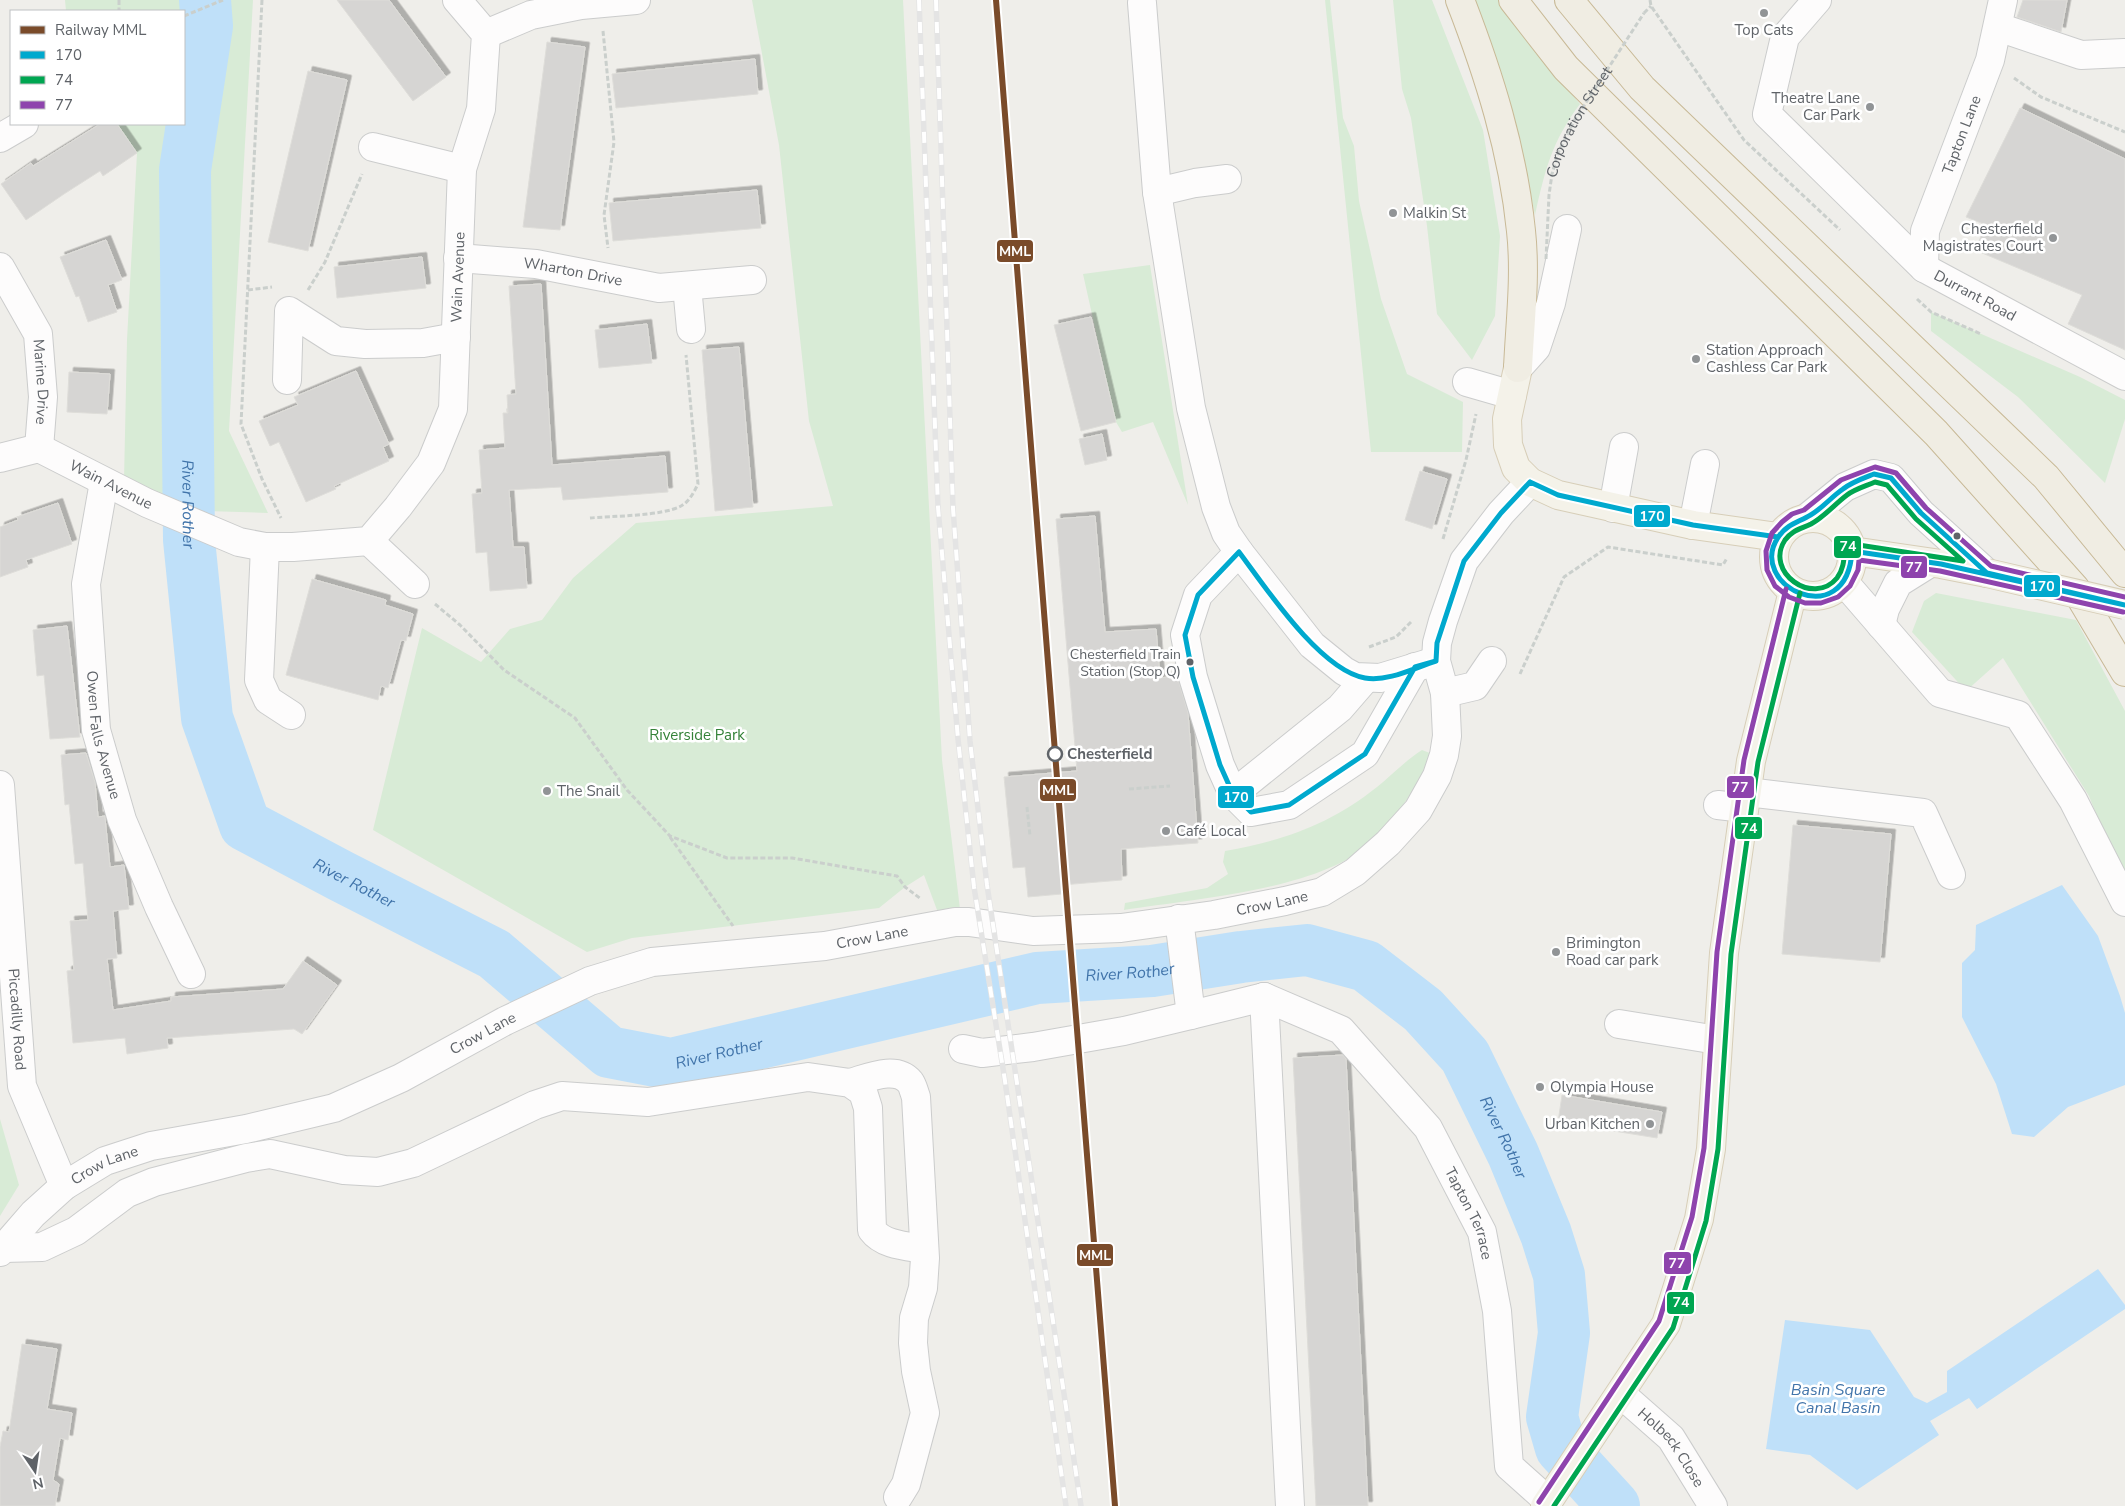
<svg xmlns="http://www.w3.org/2000/svg" width="2125" height="1506" font-family="'Nunito Sans',sans-serif">
  <style>
    .green { fill: #d8ebd6 }
    .water { fill: #bfe0f9 }
    .lines { fill: none; stroke-linecap: round; stroke-linejoin: round }
    .river { stroke: #bfe0f9; stroke-width: 52 }
    .building { fill: #d6d5d3; stroke: #deddd9; filter: url(#shadow) }
    .minor-casing { stroke: #cbcccc; stroke-width: 30 }
    .major-casing { stroke: #d7ceb8; stroke-width: 30 }
    .highway-casing { stroke: #c8b996; stroke-width: 30 }
    .path { stroke: #cacfcc; stroke-width: 3; stroke-dasharray: 5 2.5; stroke-linecap: butt }
    .minor { stroke: #fdfcfc; stroke-width: 28 }
    .major { stroke: #f4f2e9; stroke-width: 28 }
    .highway { stroke: #f0ede3; stroke-width: 28 }
    .rail-casing { stroke: #e4e4e4; stroke-width: 5.5 }
    .rail { stroke: #fff; stroke-width: 4; stroke-dasharray: 11; stroke-linecap: butt }
    .major-bridge-casing { stroke: #d7ceb8; stroke-width: 30; stroke-linecap: butt }
    .path-bridge { stroke: #cacfcc; stroke-width: 3; stroke-dasharray: 5 2.5; stroke-linecap: butt }
    .major-bridge { stroke: #f4f2e9; stroke-width: 28 }
    .bus-1-casing { stroke: #fff; stroke-width: 9 }
    .bus-2-casing { stroke: #fff; stroke-width: 9 }
    .bus-3-casing { stroke: #fff; stroke-width: 9 }
    .bus-1 { stroke: #00a9ce; stroke-width: 5 }
    .bus-2 { stroke: #00a651; stroke-width: 5 }
    .bus-3 { stroke: #8e44ad; stroke-width: 5 }
    .rail-1-casing { stroke: #fff; stroke-width: 10 }
    .rail-1 { stroke: #7a4b2a; stroke-width: 6 }
    .poi-dot { fill: #919496; stroke: #fff; stroke-width: 2 }
    .bus-dot { fill: #5f6368; stroke: #fff; stroke-width: 2 }
    .stop-dot { fill: #fff; stroke: #5f6368; stroke-width: 2.5 }
    .labels { text-anchor: middle; stroke-width: 5; stroke-linejoin: round; paint-order: stroke }
    .bus-label { font-size: 14px; fill: #5f6368; stroke: #fff; text-anchor: end }
    .poi-label { font-size: 15px; fill: #5f6368; stroke: #fff; text-anchor: start }
    .street-label { font-size: 15px; fill: #5f6368; stroke: #fff }
    .park-label { font-size: 15px; fill: #348238; stroke: #fff }
    .stop-label { font-size: 15px; font-weight: bold; fill: #5f6368; stroke: #fff; text-anchor: start }
    .water-label { font-size: 16px; font-style: italic; fill: #4174aa; stroke: #fff }
    .line-badge { stroke: #fff; stroke-width: 2 }
    .badge-label { font-size: 14px; text-anchor: middle; font-weight: bold; fill: #fff }
  </style>
  <defs>
    <filter id="shadow"><feDropShadow dx="4.5" dy="-4.5" stdDeviation="0" flood-color="#0004"/></filter>
  </defs>
  <rect width="100%" height="100%" fill="#efeeea"/>
  <!-- green -->
  <path class="green" d="M65,0h188l-24,431 39,82 -62,-2 -82,-31 3,-140 10,-187 -23,-29h70v-113h-118z
    M752,0h151l39,760 18,149 -23,1 -13,-35 -19,12 -26,21 -247,30 -45,14 -214,-122 49,-202 59,34 29,-33 32,-9 31,-42 63,-55 197,-17 -24,-85 -30,-276z
    M1325,0h5l13,118 11,28 5,55 22,98 26,75 56,28 -1,50h-91z
    M1393,0h39l51,130 17,106 -5,80 -23,44 -35,-46 -10,-88 -16,-108 -9,-29z
    M1474,0h27l21,34 58,70c-28,37 -35,66 -45,111l-21,-99 -20,-63z
    M1150,265l38,240 -35,-83 -31,10 -6,-10 -33,-148z
    M1931,312l149,65 45,23v19l-20,64 -87,-86 -87,-66z
    M1936,593l140,27 49,91v175l-36,-90 -86,-138 -37,33 -54,-59 12,-31z
    M1422,750l13,5c-19,30 -36,61 -62,86 -51,49 -180,58 -249,69l1,-7 82,-15 21,-14 -5,-12 2,-11c60,-11 104,-26 152,-64 15,-12 28,-26 45,-37z
    M0,1119l19,66 -19,31z"/>
  <!-- water -->
  <path class="water" d="M2062,885l36,51 22,60 5,17v72l-57,22 -34,30 -22,-3 -16,-50 -34,-67v-54l13,-13 1,-25z
    M2098,1269l27,36v4l-148,100 -8,-11 -39,23 9,14 -82,55 -47,-35 -44,-6 19,-129 85,10 44,67 13,6 20,-11v-21z"/>
  <g class="lines">
    <!-- river -->
    <path class="river" id="s1" d="M205,0l2,26 -22,144 4,370 18,178 38,107 96,51 153,78 115,98 62,12 366,-86 115,-7 89,-14 66,-7 59,16 57,44 42,46 48,98 33,80 13,41 5,58 -12,84 9,31 53,58"/>
  </g>
  <!-- building -->
  <path class="building" d="M337,0h52l57,77 -33,24z
    M2023,0h44l-6,32 -44,-15z
    M547,42l38,5 -25,183 -37,-3z
    M755,59l3,35 -142,14 -4,-34z
    M308,71l39,9 -39,171 -40,-9z
    M2020,108l105,51v191l-57,-26 14,-29 -107,-45 11,-25 -20,-8z
    M100,124h17l20,29 -34,23 -3,-5 -36,23 -38,26 -25,-36 30,-21 2,3z
    M757,190l4,38 -148,13 -4,-38z
    M106,240l16,40 -14,5 9,27 -29,10 -9,-26 -3,1 -16,-40z
    M422,257l4,31 -89,10 -3,-31z
    M541,284l11,181 113,-9 3,36 -105,8 -2,-13 -52,3 4,57h11l3,41 -37,3 -3,-39 -11,1 -4,-59 10,-1 -3,-43 26,-2 -2,-35h5l-1,-18 9,-1 -7,-108z
    M1091,317l25,105 -35,9 -27,-106z
    M647,324l5,39 -53,5 -4,-38z
    M739,347l14,160 -38,4 -13,-161z
    M356,371l33,73 -6,3 6,14 -55,25 2,3 -30,13 -27,-60 -9,4 -11,-25 39,-16 -4,-8z
    M69,372l41,2 -3,40 -40,-2z
    M1102,434l5,26 -22,5 -6,-26z
    M1420,471l27,8 -15,50 -27,-9z
    M58,503l14,41 -46,16 2,7 -28,10v-50l18,-7 -1,-3z
    M1095,516l10,116 51,-3 4,49 17,-2 11,37 10,130 -77,6 1,31 -60,5v9l-34,3 -3,-30 -12,1 -9,-91 73,-6 -21,-252z
    M312,579l74,21 -1,5 28,9 -7,27 -5,-1 -13,48 -7,-2 -3,14 -92,-25z
    M67,626l13,111 -30,2 -6,-64 -7,1 -4,-46z
    M86,753l9,29 3,35 7,-1v2l5,49 14,-2 5,44 -16,2 4,47 -10,1 6,51 58,-9v-4l112,-8 20,-28 34,24 -35,49 -8,-5 -127,9 1,10 -41,6 -2,-16 -52,5 -6,-72 7,-1 -4,-49 18,-1 -5,-57 -8,1 -6,-60 -4,1 -4,-50z
    M1793,825l98,9 -11,128 -98,-8z
    M1343,1055l3,4 22,447h-52l-23,-448z
    M1562,1095l100,17 -5,26 -99,-16z
    M22,1344l35,5 -10,60 25,4 -4,27 -8,-2 -7,42 6,4 -4,22h-55v-59l3,-16 6,1z"/>
  <g class="lines">
    <!-- minor casing -->
    <g class="minor-casing">
      <g id="minor">
        <path id="s2" d="M1817,0l-32,37 -18,77 157,154 201,108"/>
        <path d="M1142,3l15,189 34,216 25,99 10,26 13,19 73,93 32,26 11,6 25,1 56,-17"/>
        <path d="M1998,27l83,28 43,-2"/>
        <path d="M486,34l45,-19 50,-10 55,-5"/>
        <path d="M0,138l24,-14"/>
        <path d="M373,147l89,22"/>
        <path d="M1157,192l38,-9 32,-4"/>
        <path id="s3" d="M458,258l78,6 123,24 93,-8"/>
        <path id="s4" d="M0,267l38,67 5,63 -4,51"/>
        <path id="s5" d="M1924,268l1,-37 65,-171 13,-60"/>
        <path d="M687,286l4,43"/>
        <path d="M1518,368l18,-20 15,-45 16,-74"/>
        <path d="M287,380l2,-69 47,30 29,3 58,-1 33,-6"/>
        <path d="M1467,382l45,13"/>
        <path id="s6" d="M0,458l39,-10 108,55 92,39 26,5h28l76,-6 29,-34 33,-44 22,-54 9,-240 19,-60 5,-75 -29,-34"/>
        <path id="s7" d="M104,482l-18,102 10,146 26,90 37,87 32,67"/>
        <path d="M1613,508l11,-61"/>
        <path d="M1808,517l37,-30 29,-13 17,4 30,35 66,60"/>
        <path d="M1693,525l12,-61"/>
        <path d="M369,541l46,43"/>
        <path d="M265,547l-6,133 9,20 23,15"/>
        <path d="M1239,552l-41,43 -13,40 8,42 27,88 13,29 18,18 38,-7 76,-51 50,-87"/>
        <path d="M1844,582l96,111 78,22 55,85 52,102"/>
        <path d="M1881,625l4,-16 13,-26 32,-20"/>
        <path d="M1445,693l30,-7 17,-25"/>
        <path id="s8" d="M0,785l22,301 42,100"/>
        <path d="M1747,792l176,21 28,62"/>
        <path d="M1233,794l107,-86 26,-30"/>
        <path d="M1718,805l26,3"/>
        <path d="M1179,919l12,96 73,-18"/>
        <path id="s9" d="M1264,997l77,33 87,98 54,104 15,79 12,155 39,35"/>
        <path d="M1264,997l26,509"/>
        <path d="M1619,1024l98,16"/>
        <path d="M963,1049l19,4 51,-6 91,-16 67,-16"/>
        <path d="M850,1083c18,-5 46,-18 60,-1 3,4 4,10 6,15l9,161 -2,30 -9,30 -1,25 3,28 9,42 -19,71 -8,13"/>
        <path d="M4,1248l38,-1 34,-16 51,-38 27,-11 92,-24 24,-4 74,16 34,2 35,-9 122,-58 27,-9 86,6 160,-25 42,6 13,9 5,16 4,122c11,15 34,16 52,19"/>
        <path id="s10" d="M0,1252l33,-38 31,-28 41,-25 46,-15 95,-17 88,-21 67,-30 104,-57 85,-40 62,-19 173,-16 130,-24h14l64,9 88,-3 93,-13 71,-14 37,-9 33,-20 33,-29 30,-33 19,-34 7,-21 3,-19 -2,-43 -9,-32 1,-18 6,-22 21,-60 37,-48 29,-31"/>
        <path id="s11" d="M1621,1394l50,44 42,68"/>
      </g>
    </g>
    <!-- major casing -->
    <g class="major-casing">
      <path id="major" d="M1518,368l-11,51 1,26 8,23 14,14 28,13 135,30 85,12
        M1774 557a39 39 0 1 1 78 0a39 39 0 1 1-78 0Z
        M1852,551l89,13 46,9
        M1545,1506l121,-182 33,-105 12,-70 13,-196 27,-192 42,-170"/>
    </g>
    <!-- highway casing -->
    <g class="highway-casing">
      <path id="highway" d="M1460,0c29,75 53,151 61,231 5,45 -1,92 -3,137
        M1513,0l53,68 370,365 139,155 50,84
        M1569,0l73,88 404,389 79,96"/>
    </g>
    <!-- path -->
    <path class="path" d="M119,0v11
      M262,0l-21,424 21,55 19,39
      M1650,0l1,6 93,134 96,90
      M1644,13l7,-7
      M184,16l39,-16
      M603,31l11,111 -10,73 4,33
      M2014,78l27,19 84,35
      M248,290l24,-3
      M308,290l17,-28 37,-88
      M1917,299l14,13 50,22
      M590,518c22,-2 73,-2 91,-12 8,-4 13,-14 17,-22l-12,-129
      M1443,539l23,-79 10,-46
      M435,604l25,21 44,45 71,48 52,72 43,46 57,22h65l105,18 8,11 16,12
      M1369,647l27,-10 16,-16
      M1520,674l44,-97 44,-30 115,18 4,-7
      M1129,789l41,-3
      M1027,807l3,29
      M670,837l63,89"/>
    <!-- minor -->
    <use href="#minor" class="minor"/>
    <!-- major -->
    <use href="#major" class="major"/>
    <!-- highway -->
    <use href="#highway" class="highway"/>
    <!-- rail casing -->
    <g class="rail-casing">
      <path id="rail" d="M919,0l19,507 20,232 16,148 31,194 61,425
        M936,0l17,508 17,233 17,144 94,621"/>
    </g>
    <!-- rail -->
    <use href="#rail" class="rail"/>
    <!-- major-bridge casing -->
    <g class="major-bridge-casing">
      <path id="major-bridge" d="M1987,573l138,32"/>
    </g>
    <!-- path-bridge -->
    <path class="path-bridge" id="s12" d="M1546,259l3,-64 3,-21 6,-21 16,-32 70,-108"/>
    <!-- major-bridge -->
    <use href="#major-bridge" class="major-bridge"/>
    <!-- bus-1 casing -->
    <g class="bus-1-casing">
      <path id="bus-1" d="M1874,474l17,4 30,35 66,60 138,32 -184,-41 -89,-13c-5,84 -108,34 -73,-15 8,-11 17,-13 28,-19 13,-6 24,-20 36,-28 9,-7 21,-11 31,-15z
        M1530,482l28,13 135,30 85,12
        M1239,552l-41,43 -13,40 8,42 27,88 13,29 18,18 38,-7 76,-51 50,-87 21,-6
        M1239,552c27,36 81,118 126,126 23,4 49,-10 71,-17
        M1436,661l1,-18 27,-82 37,-48 29,-31"/>
    </g>
    <!-- bus-2 casing -->
    <g class="bus-2-casing">
      <path id="bus-2" d="M1875,482l12,3 29,34 47,42 -111,-17 -7,4c-1,10 -1,21 -8,30 -24,29 -73,-6 -52,-38 7,-10 16,-11 26,-16 13,-7 24,-20 36,-29 8,-6 19,-9 28,-13z
        M1554,1506l119,-178 33,-107 12,-72 13,-195 27,-192 42,-169"/>
    </g>
    <!-- bus-3 casing -->
    <g class="bus-3-casing">
      <path id="bus-3" d="M2123,612l-183,-41 -81,-11 -1,10 -8,16 -12,11 -17,6h-16l-16,-6 -14,-11 -8,-16 -1,-19 6,-18 10,-11 10,-8 12,-4 37,-30 34,-13 21,6 30,35 65,58 134,31
        M1539,1502l120,-181 33,-104 12,-69 13,-196 27,-192 42,-171"/>
    </g>
    <!-- bus-1 -->
    <use href="#bus-1" class="bus-1"/>
    <!-- bus-2 -->
    <use href="#bus-2" class="bus-2"/>
    <!-- bus-3 -->
    <use href="#bus-3" class="bus-3"/>
    <!-- rail-1 casing -->
    <g class="rail-1-casing">
      <path id="rail-1" d="M996,0c36,502 81,1004 119,1506"/>
    </g>
    <!-- rail-1 -->
    <use href="#rail-1" class="rail-1"/>
  </g>
  <!-- markers -->
  <g class="poi-dot">
    <circle cx="1764" cy="13" r="5"/>
    <circle cx="1870" cy="107" r="5"/>
    <circle cx="1393" cy="213" r="5"/>
    <circle cx="2053" cy="238" r="5"/>
    <circle cx="1696" cy="359" r="5"/>
    <circle cx="547" cy="791" r="5"/>
    <circle cx="1166" cy="831" r="5"/>
    <circle cx="1556" cy="952" r="5"/>
    <circle cx="1540" cy="1087" r="5"/>
    <circle cx="1650" cy="1124" r="5"/>
  </g>
  <g class="bus-dot">
    <circle cx="1957" cy="536" r="4.5"/>
    <circle cx="1190" cy="662" r="4.5"/>
  </g>
  <circle class="stop-dot" cx="1055" cy="754" r="7"/>
  <g class="labels">
    <!-- bus labels -->
    <g class="bus-label">
      <text x="1181" y="659">Chesterfield Train<tspan x="1181" dy="17">Station (Stop Q)</tspan></text>
    </g>
    <!-- poi labels -->
    <g class="poi-label">
      <text x="1764" y="35" text-anchor="middle">Top Cats</text>
      <text x="1860" y="103" text-anchor="end">Theatre Lane<tspan x="1860" dy="17">Car Park</tspan></text>
      <text x="1403" y="218">Malkin St</text>
      <text x="2043" y="234" text-anchor="end">Chesterfield<tspan x="2043" dy="17">Magistrates Court</tspan></text>
      <text x="1706" y="355">Station Approach<tspan x="1706" dy="17">Cashless Car Park</tspan></text>
      <text x="557" y="796">The Snail</text>
      <text x="1176" y="836">Café Local</text>
      <text x="1566" y="948">Brimington<tspan x="1566" dy="17">Road car park</tspan></text>
      <text x="1550" y="1092">Olympia House</text>
      <text x="1640" y="1129" text-anchor="end">Urban Kitchen</text>
    </g>
    <!-- street labels -->
    <g class="street-label">
      <text dy="5" stroke="none"><textPath href="#s12" startOffset="144">Corporation Street</textPath></text>
      <text dy="5" stroke="none"><textPath href="#s5" startOffset="140">Tapton Lane</textPath></text>
      <text dy="5" stroke="none"><textPath href="#s3" startOffset="116">Wharton Drive</textPath></text>
      <text dy="5" stroke="none"><textPath href="#s6" startOffset="682">Wain Avenue</textPath></text>
      <text dy="5" stroke="none"><textPath href="#s2" startOffset="406">Durrant Road</textPath></text>
      <text dy="5" stroke="none"><textPath href="#s4" startOffset="125">Marine Drive</textPath></text>
      <text dy="5" stroke="none"><textPath href="#s6" startOffset="121">Wain Avenue</textPath></text>
      <text dy="5" stroke="none"><textPath href="#s7" startOffset="256">Owen Falls Avenue</textPath></text>
      <text dy="5" stroke="none"><textPath href="#s10" startOffset="1352">Crow Lane</textPath></text>
      <text dy="5" stroke="none"><textPath href="#s10" startOffset="948">Crow Lane</textPath></text>
      <text dy="5" stroke="none"><textPath href="#s8" startOffset="235">Piccadilly Road</textPath></text>
      <text dy="5" stroke="none"><textPath href="#s10" startOffset="542">Crow Lane</textPath></text>
      <text dy="5" stroke="none"><textPath href="#s10" startOffset="138">Crow Lane</textPath></text>
      <text dy="5" stroke="none"><textPath href="#s9" startOffset="310">Tapton Terrace</textPath></text>
      <text dy="5" stroke="none"><textPath href="#s11" startOffset="74">Holbeck Close</textPath></text>
    </g>
    <!-- park labels -->
    <g class="park-label">
      <text x="697" y="740">Riverside Park</text>
    </g>
    <!-- stop labels -->
    <g class="stop-label">
      <text x="1067" y="759">Chesterfield</text>
    </g>
    <!-- water labels -->
    <g class="water-label">
      <text dy="6" stroke="none"><textPath href="#s1" startOffset="506">River Rother</textPath></text>
      <text dy="6" stroke="none"><textPath href="#s1" startOffset="958">River Rother</textPath></text>
      <text dy="6" stroke="none"><textPath href="#s1" startOffset="1798">River Rother</textPath></text>
      <text dy="6" stroke="none"><textPath href="#s1" startOffset="1378">River Rother</textPath></text>
      <text dy="6" stroke="none"><textPath href="#s1" startOffset="2262">River Rother</textPath></text>
      <text x="1838" y="1395">Basin Square<tspan x="1838" dy="18">Canal Basin</tspan></text>
    </g>
  </g>
  <g class="line-badge">
    <rect x="996" y="239" width="38" height="24" rx="5" fill="#7a4b2a"/>
    <rect x="1633" y="504" width="38" height="24" rx="5" fill="#00a9ce"/>
    <rect x="1833" y="535" width="29" height="24" rx="5" fill="#00a651"/>
    <rect x="1900" y="555" width="28" height="24" rx="5" fill="#8e44ad"/>
    <rect x="2023" y="574" width="38" height="24" rx="5" fill="#00a9ce"/>
    <rect x="1726" y="775" width="29" height="24" rx="5" fill="#8e44ad"/>
    <rect x="1039" y="778" width="38" height="24" rx="5" fill="#7a4b2a"/>
    <rect x="1217" y="785" width="38" height="24" rx="5" fill="#00a9ce"/>
    <rect x="1734" y="816" width="29" height="24" rx="5" fill="#00a651"/>
    <rect x="1076" y="1243" width="38" height="24" rx="5" fill="#7a4b2a"/>
    <rect x="1663" y="1251" width="29" height="24" rx="5" fill="#8e44ad"/>
    <rect x="1666" y="1291" width="29" height="24" rx="5" fill="#00a651"/>
  </g>
  <g class="badge-label">
    <text x="1015" y="256">MML</text>
    <text x="1652" y="521">170</text>
    <text x="1848" y="551">74</text>
    <text x="1914" y="572">77</text>
    <text x="2042" y="591">170</text>
    <text x="1740" y="792">77</text>
    <text x="1058" y="795">MML</text>
    <text x="1236" y="802">170</text>
    <text x="1749" y="833">74</text>
    <text x="1095" y="1260">MML</text>
    <text x="1677" y="1268">77</text>
    <text x="1681" y="1307">74</text>
  </g>
  <!-- legend -->
  <rect x="10" y="10" width="175" height="115" fill="#ffffff" stroke="#bfc1c3"/>
  <rect x="20" y="26" width="25" height="8" fill="#7a4b2a" stroke="#bfc1c3"/>
  <text x="55" y="35" font-size="15" fill="#5f6368">Railway MML</text>
  <rect x="20" y="51" width="25" height="8" fill="#00a9ce" stroke="#bfc1c3"/>
  <text x="55" y="60" font-size="15" fill="#5f6368">170</text>
  <rect x="20" y="76" width="25" height="8" fill="#00a651" stroke="#bfc1c3"/>
  <text x="55" y="85" font-size="15" fill="#5f6368">74</text>
  <rect x="20" y="101" width="25" height="8" fill="#8e44ad" stroke="#bfc1c3"/>
  <text x="55" y="110" font-size="15" fill="#5f6368">77</text>
  <!-- north arrow -->
  <g transform="translate(35 1471) rotate(167)" stroke="#ffffff" stroke-width="4" paint-order="stroke">
  <path d="M0-4L9 19L0 12L-9 19Z" fill="#5f6368"/>
  <text y="-8" font-size="14" font-weight="bold" text-anchor="middle" fill="#5f6368">N</text>
  </g>
</svg>
